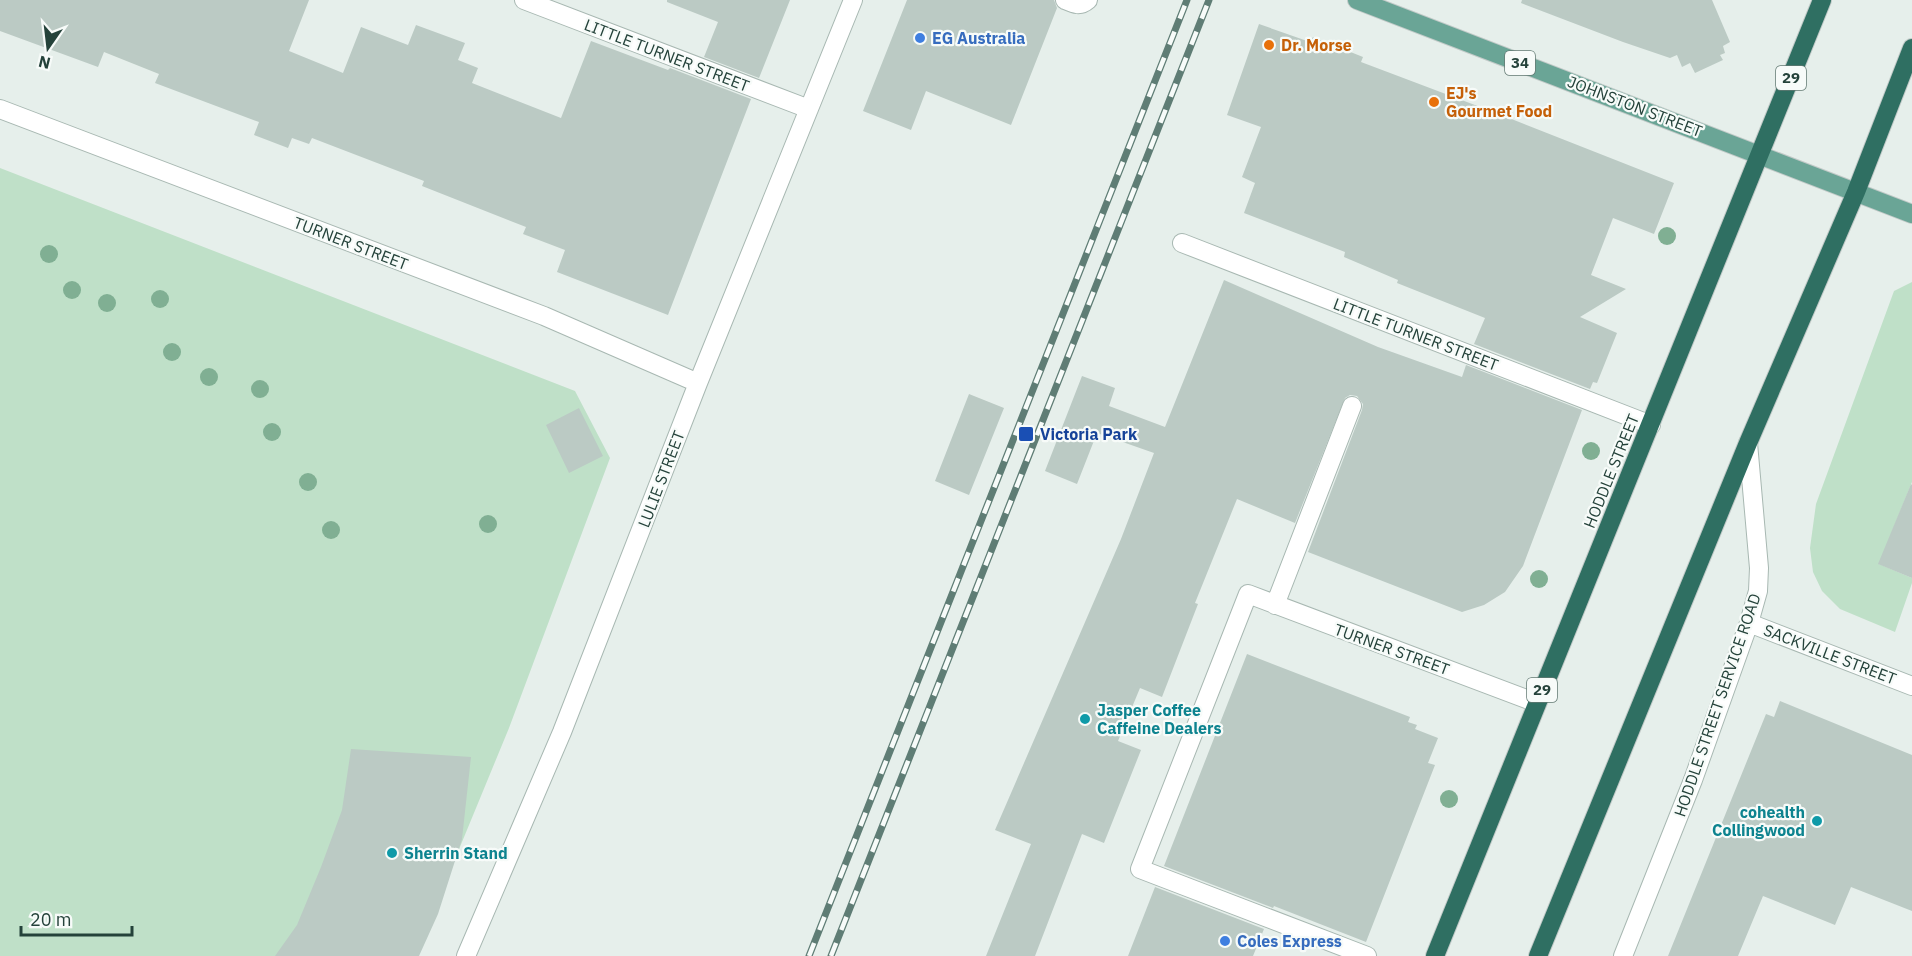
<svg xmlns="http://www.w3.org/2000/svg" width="1912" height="956" font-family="'IBM Plex Sans',sans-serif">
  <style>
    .green { fill: #bfe0c8 }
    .building { fill: #bbcac4 }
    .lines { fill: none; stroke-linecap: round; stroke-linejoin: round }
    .minor-casing { stroke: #a8b8b2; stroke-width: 20 }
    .major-casing { stroke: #c2cac8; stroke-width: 20 }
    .highway-casing { stroke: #c2cac8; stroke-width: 20 }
    .minor { stroke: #fff; stroke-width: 18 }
    .major { stroke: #6aa596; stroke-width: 18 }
    .highway { stroke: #2f6f62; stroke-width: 18 }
    .rail-casing { stroke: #5f7d75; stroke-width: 7 }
    .rail { stroke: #f7fbf9; stroke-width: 4.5; stroke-dasharray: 14; stroke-linecap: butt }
    .tree { fill: #80af93 }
    .shop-dot { fill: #3f7fe0; stroke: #f7fbf9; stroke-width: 2 }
    .food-dot { fill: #e8710a; stroke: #f7fbf9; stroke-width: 2 }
    .transit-dot { fill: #1a4fb4; stroke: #f7fbf9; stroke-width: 2 }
    .culture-dot { fill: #0f9aa8; stroke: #f7fbf9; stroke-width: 2 }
    .labels { text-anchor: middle; stroke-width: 4.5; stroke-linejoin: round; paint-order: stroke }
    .shield { fill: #f7fbf9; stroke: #637a73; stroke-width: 1.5 }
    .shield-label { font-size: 15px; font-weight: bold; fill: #24423a }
    .shop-label { font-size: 16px; font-weight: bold; fill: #366cbe; stroke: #f7fbf9; text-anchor: start }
    .food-label { font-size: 16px; font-weight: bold; fill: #c56008; stroke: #f7fbf9; text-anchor: start }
    .street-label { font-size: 16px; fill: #24423a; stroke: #f7fbf9 }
    .transit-label { font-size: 16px; font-weight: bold; fill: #164399; stroke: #f7fbf9; text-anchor: start }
    .culture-label { font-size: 16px; font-weight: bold; fill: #0d838f; stroke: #f7fbf9; text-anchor: start }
  </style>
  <rect width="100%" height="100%" fill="#e6efeb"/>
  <!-- green -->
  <path class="green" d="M0,168l575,223 35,67 -101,270 -94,228h-415z
    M1912,282v200l-33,82 33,14v5l-17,49 -55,-23 -18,-18 -9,-19 -3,-24 6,-44 78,-213z"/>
  <!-- building -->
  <path class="building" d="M0,0h309l-20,51 54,22 18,-46 47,18 8,-20 49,18 -7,17 20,8 -6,15 89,35 30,-77 77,29 2,-2 81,31 -83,216 -111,-43 8,-22 -42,-16 3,-7 -104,-41 2,-5 -112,-43 -3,6 -17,-6 -4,10 -34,-13 5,-13 -104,-39 4,-9 -55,-22 -6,15 -98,-36z
    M667,0h123l-31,78 -55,-21 14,-35 -51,-20z
    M907,0h147l3,8 -46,117 -85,-34 -15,39 -48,-19z
    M1522,0h190l18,42 -7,4 2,7 -5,2 3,5 -28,13 -5,-10 -8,4 -5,-12 -7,3 -47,-16 -102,-39z
    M1259,24l51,18 3,-5 50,20 -2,5 143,54 170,67 -20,51 -41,-16 -22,57 35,14 -46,28 37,16 -20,50 -4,-1 -3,7 -116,-45 11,-26 -88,-35 1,-3 -54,-23 1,-5 -101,-39 11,-30 -13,-6 19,-50 -34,-12z
    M1224,280l154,67 84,30 4,-12 116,45 -59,156 -18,26 -21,13 -22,7 -154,-60 54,-142 1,-6 -6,-8 -7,-1 -5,3 -50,125 -58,-24 -42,104 3,1 -36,93 -22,-9 -22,53 23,9 -37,93 -22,-9 -47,122h-49l45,-112 -36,-14 126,-291 33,-86 -57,-20 -20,51 -32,-13 37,-95 33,12 -6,18 56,21z
    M969,394l35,14 -35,87 -34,-14z
    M579,408l24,48 -34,17 -23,-48z
    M1911,484l1,1v93l-34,-14z
    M1247,654l163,63 -2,5 9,3 -2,4 23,9 -10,25 7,2 -69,177 -92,-36 -1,2 -109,-42z
    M1780,701l132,54v156l-61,-24 -16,38 -72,-29 -25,60h-70l98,-242 8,3z
    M351,749l120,8 -9,82 -24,75 -19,42h-144l22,-31 24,-58 21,-57z
    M1155,887l109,42 -11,27h-125z"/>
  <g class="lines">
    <!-- minor casing -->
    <g class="minor-casing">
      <path id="minor" d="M524,0l285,109
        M1065,0c9,4 15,7 23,0
        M0,109l544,207 154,67
        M1182,243l469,182
        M1275,605l77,-199
        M1749,623l163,63
        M466,956l96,-224 136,-349 155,-383
        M1367,956l-227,-87 108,-275 289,109
        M1623,956l70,-176 56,-157 9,-32 1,-23 -11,-125"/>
    </g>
    <!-- major casing -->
    <g class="major-casing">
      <path id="major" d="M1357,0l555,214"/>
    </g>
    <!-- highway casing -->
    <g class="highway-casing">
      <path id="highway" d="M1435,956l387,-956
        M1538,956l210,-513 108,-251 56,-144"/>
    </g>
    <!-- minor -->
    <use href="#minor" class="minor"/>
    <!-- major -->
    <use href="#major" class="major"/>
    <!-- highway -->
    <use href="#highway" class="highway"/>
    <!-- rail casing -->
    <g class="rail-casing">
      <path id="rail" d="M809,956l378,-956
        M831,956l378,-956"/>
    </g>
    <!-- rail -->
    <use href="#rail" class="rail"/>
  </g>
  <!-- trees -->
  <g class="tree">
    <circle cx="1667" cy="236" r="9"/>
    <circle cx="49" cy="254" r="9"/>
    <circle cx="72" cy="290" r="9"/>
    <circle cx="160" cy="299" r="9"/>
    <circle cx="107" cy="303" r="9"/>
    <circle cx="172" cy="352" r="9"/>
    <circle cx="209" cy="377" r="9"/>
    <circle cx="260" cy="389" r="9"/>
    <circle cx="272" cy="432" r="9"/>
    <circle cx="1591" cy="451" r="9"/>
    <circle cx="308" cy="482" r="9"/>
    <circle cx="488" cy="524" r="9"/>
    <circle cx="331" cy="530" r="9"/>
    <circle cx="1539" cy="579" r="9"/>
    <circle cx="1449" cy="799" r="9"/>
  </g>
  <!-- markers -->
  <g class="shop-dot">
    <circle cx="920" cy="38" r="6"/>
    <circle cx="1225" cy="941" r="6"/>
  </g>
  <g class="food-dot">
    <circle cx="1269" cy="45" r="6"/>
    <circle cx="1434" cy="102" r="6"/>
  </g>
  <rect class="transit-dot" x="1018" y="426" width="16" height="16" rx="3"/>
  <g class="culture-dot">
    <circle cx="1085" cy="719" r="6"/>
    <circle cx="1817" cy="821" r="6"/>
    <circle cx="392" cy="853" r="6"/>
  </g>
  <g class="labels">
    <!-- shield labels -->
    <g class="shield">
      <rect x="1505" y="51" width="30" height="24" rx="4.5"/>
      <rect x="1776" y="66" width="30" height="24" rx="4.5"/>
      <rect x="1527" y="678" width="30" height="24" rx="4.5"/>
    </g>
    <g class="shield-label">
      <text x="1520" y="68">34</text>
      <text x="1791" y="83">29</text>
      <text x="1542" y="695">29</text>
    </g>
    <!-- shop labels -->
    <g class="shop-label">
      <text x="932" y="44">EG Australia</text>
      <text x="1237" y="947">Coles Express</text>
    </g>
    <!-- food labels -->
    <g class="food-label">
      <text x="1281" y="51">Dr. Morse</text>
      <text x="1446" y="99">EJ's<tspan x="1446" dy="18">Gourmet Food</tspan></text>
    </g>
    <!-- street labels -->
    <g class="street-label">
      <text transform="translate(667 55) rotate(21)" y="6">LITTLE TURNER STREET</text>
      <text transform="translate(1635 106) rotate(21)" y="6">JOHNSTON STREET</text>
      <text transform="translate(351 243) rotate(21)" y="6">TURNER STREET</text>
      <text transform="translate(1416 334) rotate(21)" y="6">LITTLE TURNER STREET</text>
      <text transform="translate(1611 471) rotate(-68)" y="6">HODDLE STREET</text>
      <text transform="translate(661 479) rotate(-69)" y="6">LULIE STREET</text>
      <text transform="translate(1392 649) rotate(20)" y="6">TURNER STREET</text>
      <text transform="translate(1830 654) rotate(21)" y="6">SACKVILLE STREET</text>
      <text transform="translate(1717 705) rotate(-71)" y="6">HODDLE STREET SERVICE ROAD</text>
    </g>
    <!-- transit labels -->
    <g class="transit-label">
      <text x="1040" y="440">Victoria Park</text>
    </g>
    <!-- culture labels -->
    <g class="culture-label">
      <text x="1097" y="716">Jasper Coffee<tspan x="1097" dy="18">Caffeine Dealers</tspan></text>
      <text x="1805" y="818" text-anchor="end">cohealth<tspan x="1805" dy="18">Collingwood</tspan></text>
      <text x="404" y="859">Sherrin Stand</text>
    </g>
  </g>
  <!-- north arrow -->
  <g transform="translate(48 48) rotate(194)" stroke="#f7fbf9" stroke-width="4.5" paint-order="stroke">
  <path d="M0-4.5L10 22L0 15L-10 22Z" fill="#24423a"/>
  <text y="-9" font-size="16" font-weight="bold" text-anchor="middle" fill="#24423a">N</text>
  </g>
  <!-- scale -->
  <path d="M21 926v9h111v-9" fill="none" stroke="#24423a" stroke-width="3"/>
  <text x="30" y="926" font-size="18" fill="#24423a" stroke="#f7fbf9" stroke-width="4.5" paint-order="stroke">20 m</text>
</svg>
